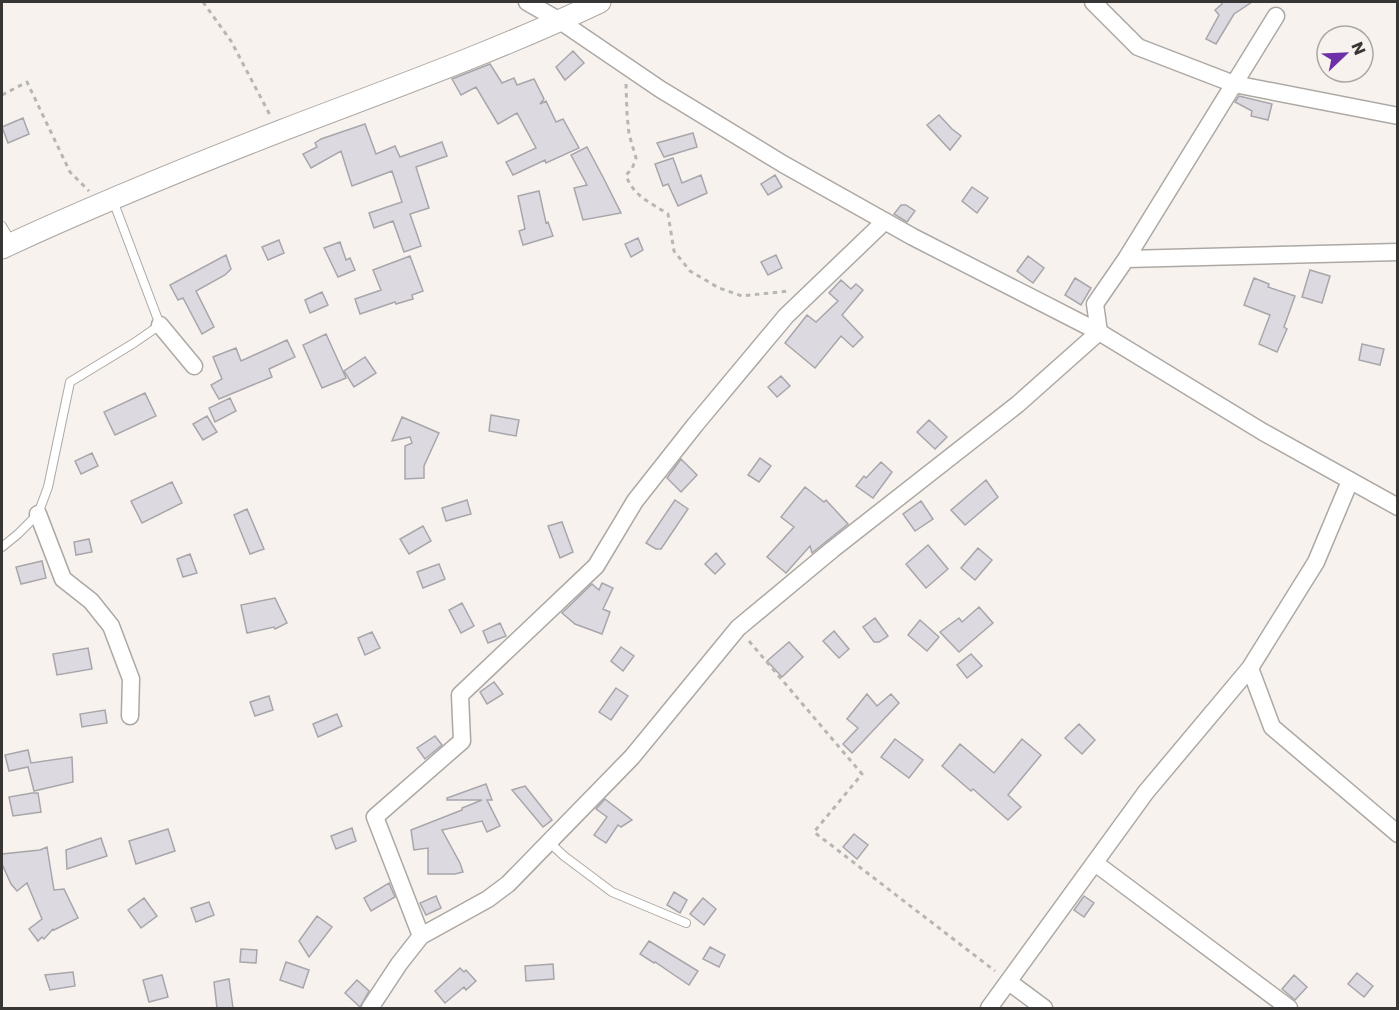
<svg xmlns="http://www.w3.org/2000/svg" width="1399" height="1010" font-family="Poppins,sans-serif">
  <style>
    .building { fill: #dcdae0; stroke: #a8a6ab; stroke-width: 1.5 }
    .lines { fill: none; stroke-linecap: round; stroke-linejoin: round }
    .service-casing { stroke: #ada8a3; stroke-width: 10 }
    .minor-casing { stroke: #ada8a3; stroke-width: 19 }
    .tertiary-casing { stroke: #ada8a3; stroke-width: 23 }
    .path { stroke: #b9b5b1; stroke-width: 3; stroke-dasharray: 4.5 4.5; stroke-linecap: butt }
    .service { stroke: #fff; stroke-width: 8 }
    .minor { stroke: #fff; stroke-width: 16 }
    .tertiary { stroke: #fff; stroke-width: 21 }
  </style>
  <rect width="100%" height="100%" fill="#f7f2ed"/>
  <!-- building -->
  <path class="building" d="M1221,2h31l-18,12 -18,30 -10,-5 13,-24 -4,-5 7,-6z
    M573,51l11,12 -19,17 -9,-13z
    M490,64l12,19 12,-5 3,7 17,-6 10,20 -4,5 6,-3 10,21 7,-3 16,29 -33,15 -1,-3 -32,15 -7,-13 30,-14 -19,-35 -19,11 -22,-37 -15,8 -9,-16z
    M1239,96l33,8 -4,16 -17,-4 1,-5 -17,-9z
    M939,115l13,14 9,7 -11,14 -23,-25z
    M23,118l6,16 -21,9 -6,-16z
    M365,124l11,30 19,-8 5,11 42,-15 5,14 -31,11 13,41 -19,6 11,32 -17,6 -11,-31 -19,7 -5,-15 33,-11 -10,-31 -40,15 -11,-35 -30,17 -8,-14 14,-7 -2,-4 6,-4z
    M693,133l4,14 -33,10 -7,-14z
    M587,147l17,32 17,34 -38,7 -9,-32 13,-3 -16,-30z
    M673,158l9,25 19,-8 6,18 -29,13 -10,-22 -5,2 -8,-22z
    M775,175l7,12 -14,8 -7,-11z
    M972,187l16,11 -11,15 -15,-12z
    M539,191l7,32 2,-1 5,14 -30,9 -4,-14 6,-2 -7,-33z
    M901,205h5l9,6 -8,11 -13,-8z
    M638,238l5,12 -12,7 -6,-13z
    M279,240l5,13 -16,7 -6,-13z
    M340,242l6,18 4,-2 5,12 -17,7 -14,-29z
    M226,255l5,14 -6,6 -29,16 18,36 -12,7 -19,-36 -5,2 -8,-15z
    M776,255l6,13 -14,7 -7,-13z
    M410,256l13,35 -11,4 1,4 -17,5 -1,-2 -35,12 -5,-15 26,-9 -8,-20z
    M1028,256l16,12 -11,15 -16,-12z
    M1310,270l20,6 -8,27 -20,-6z
    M1075,278l16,10 -10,17 -16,-10z
    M1254,278l15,6 -1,3 27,9 -11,31 3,2 -10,23 -18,-8 11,-29 -26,-10z
    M841,280l10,9 5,-5 7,6 -21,25 21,22 -10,10 -12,-11 -26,32 -30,-25 22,-28 9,7 22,-21 -9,-8z
    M322,292l6,13 -18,8 -5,-13z
    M326,334l20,44 -24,10 -19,-43z
    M287,340l8,17 -26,12 3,8 -53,22 -8,-14 11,-6 -9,-22 23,-9 5,13z
    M1362,344l22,5 -4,16 -21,-5z
    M365,357l11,16 -22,14 -10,-16z
    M781,376l9,10 -13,11 -9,-10z
    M145,393l11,23 -41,19 -11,-23z
    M230,398l6,13 -21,11 -6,-14z
    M491,415l28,5 -3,16 -27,-5z
    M207,416l10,16 -14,8 -10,-16z
    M402,417l37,16 -15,33v12l-19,1v-33l7,-3 -2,-6 -18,4z
    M929,420l18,17 -12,12 -18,-17z
    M92,453l6,13 -17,8 -6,-13z
    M760,458l11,8 -12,16 -11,-7z
    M681,459l16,16 -16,17 -14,-14z
    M881,462l11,10 -19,26 -17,-12 8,-10 2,2z
    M986,480l12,17 -33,28 -14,-15z
    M172,482l10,21 -40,20 -11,-22z
    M805,487l19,15 2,-2 22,24 -36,29 -2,-7 -24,27 -19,-16 27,-30 -13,-10z
    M467,500l4,14 -25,7 -4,-13z
    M675,500l13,9 -27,40h-5l-10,-6z
    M921,501l12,18 -18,12 -12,-17z
    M247,509l17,40 -14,5 -16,-39z
    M562,522l11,30 -13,6 -12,-32z
    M423,526l8,15 -22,13 -9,-15z
    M89,539l3,13 -16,3 -2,-13z
    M928,545l20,24 -22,19 -20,-24z
    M978,548l14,12 -17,20 -14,-12z
    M716,553l9,11 -10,10 -10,-10z
    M190,554l7,19 -14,4 -6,-18z
    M42,561l4,17 -25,6 -5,-17z
    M439,564l6,15 -22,9 -6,-16z
    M602,583l11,5 -10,21 7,3 -8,22 -27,-10 -13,-11 30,-29 7,6z
    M275,598l12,25 -12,6 -1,-2 -27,6 -6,-28z
    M462,603l12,23 -13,7 -12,-23z
    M979,607l14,16 -34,29 -19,-20 19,-14 3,4z
    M875,618l13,18 -9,6h-5l-11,-15z
    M920,620l19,17 -12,14 -19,-16z
    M500,623l6,13 -18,7 -5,-12z
    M834,631l15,18 -10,9 -16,-17z
    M372,632l8,16 -15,7 -7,-17z
    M789,642l14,15 -21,20 -15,-16z
    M621,647l13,9 -11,15 -12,-10z
    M88,648l4,21 -35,6 -4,-21z
    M971,654l11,12 -15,12 -10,-13z
    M494,682l9,12 -16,10 -7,-12z
    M616,688l12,8 -17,24 -12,-8z
    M867,694l10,12 14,-12 8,9 -47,50 -9,-9 15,-16 -11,-9z
    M269,696l4,14 -18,6 -5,-14z
    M105,710l2,13 -25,4 -2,-13z
    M337,714l5,12 -24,11 -5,-13z
    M1079,724l16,16 -13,14 -17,-16z
    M435,736l7,9 -17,14 -8,-11z
    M895,739l28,21 -14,18 -28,-21z
    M1022,739l19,16 -33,40 13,12 -13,13 -35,-31 -2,2 -29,-25 18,-22 34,29z
    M28,750l3,13 41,-6 1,25 -39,9 -6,-24 -19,4 -4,-16z
    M486,784l6,16h-5l13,26 -13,6 -5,-11 -40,9 18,33 3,9 -8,2h-27v-26l-14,2 -3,-20 51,-20v-2l20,-8h-35v-2z
    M525,786l27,34 -9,7 -31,-37z
    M32,793h6l3,19 -28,4 -4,-19z
    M605,799l27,21 -11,7 -3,-2 -12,18 -12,-8 13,-18 -11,-8z
    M352,828l4,13 -20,8 -5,-13z
    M168,829l7,22 -39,13 -7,-23z
    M854,834l14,11 -11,14 -14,-12z
    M101,838l6,18 -40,13 -1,-19z
    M47,847l7,43 10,-1 14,29 -24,12 -1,-1 -9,10 -2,-2 -4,4 -9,-12 13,-10 -15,-36 -10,8 -6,-7 -9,-20v-10l38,-4z
    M389,883l6,14 -24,14 -7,-13z
    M674,892l13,8 -7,13 -13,-8z
    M436,896l5,12 -15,7 -6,-12z
    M1084,896l10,7 -10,14 -10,-7z
    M144,898l13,18 -16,12 -13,-18z
    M703,898l13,11 -12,16 -14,-11z
    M209,902l5,13 -18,7 -5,-14z
    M317,916l15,11 -23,30 -10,-16z
    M649,941l49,30 -9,14 -34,-23 -1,1 -14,-9z
    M710,947l15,8 -6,12 -16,-8z
    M241,949l16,1 -1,13 -16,-1z
    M286,962l23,8 -6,18 -23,-8z
    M553,964l1,15 -28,2 -1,-15z
    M460,968l4,4 2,-2 10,11 -10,9 -2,-3 -19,16 -10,-12z
    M73,972l2,14 -25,4 -5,-15z
    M1357,973l16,13 -9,11 -16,-13z
    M162,975l6,22 -19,5 -6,-22z
    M1294,975l13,12 -12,13 -13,-11z
    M229,979l4,29h-16l-3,-26z
    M357,980l12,11 -9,16 -15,-14z"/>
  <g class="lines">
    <!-- service casing -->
    <g class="service-casing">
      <path id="service" d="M2,226l10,17
        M2,547l16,-13 20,-20 10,-27 22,-105 64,-39 26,-18 -48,-127
        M549,842l15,14 48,36 74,31"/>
    </g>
    <!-- minor casing -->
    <g class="minor-casing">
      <path id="minor" d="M527,2l33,19 100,68 123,75 130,73 186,95 164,100 135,75
        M1093,2l45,45 96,37 164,32
        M1126,259l272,-7
        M160,325l34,41
        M38,514l25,65 28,22 20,25 20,53 -1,37
        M1250,668l22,59 126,107
        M1095,863l194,145
        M421,936l-46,-119 87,-76 -2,-46 136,-129 39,-65 60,-76 91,-109 99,-95
        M1009,982l35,26
        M370,1008l29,-44 22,-28 67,-37 20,-15 124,-127 106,-129 95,-79 185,-145 81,-72 -4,-28 31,-45 150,-243
        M989,1008l157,-216 104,-124 66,-106 34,-81"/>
    </g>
    <!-- tertiary casing -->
    <g class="tertiary-casing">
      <path id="tertiary" d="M2,248c92,-43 186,-81 281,-118 107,-41 214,-79 317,-128"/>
    </g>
    <!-- path -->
    <path class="path" d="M203,2l28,39 40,76
      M626,84l1,30 2,20 7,24 -4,11 -6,6c7,21 25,28 42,39l6,37 16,20 29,17 23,8 46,-5
      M2,95l25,-13 43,90 19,19
      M749,641l113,133 -48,58 181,139"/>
    <!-- service -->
    <use href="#service" class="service"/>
    <!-- minor -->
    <use href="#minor" class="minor"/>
    <!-- tertiary -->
    <use href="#tertiary" class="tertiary"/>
  </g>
  <!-- border -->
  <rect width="1399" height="1010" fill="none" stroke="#383634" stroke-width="6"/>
  <!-- north arrow -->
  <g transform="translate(1345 54) rotate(67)"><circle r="28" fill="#f7f2ed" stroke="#aba7a3" stroke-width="1.5"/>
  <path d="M0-4.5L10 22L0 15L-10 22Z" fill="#6d30a6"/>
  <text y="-9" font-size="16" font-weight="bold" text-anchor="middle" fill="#383634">N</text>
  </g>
</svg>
